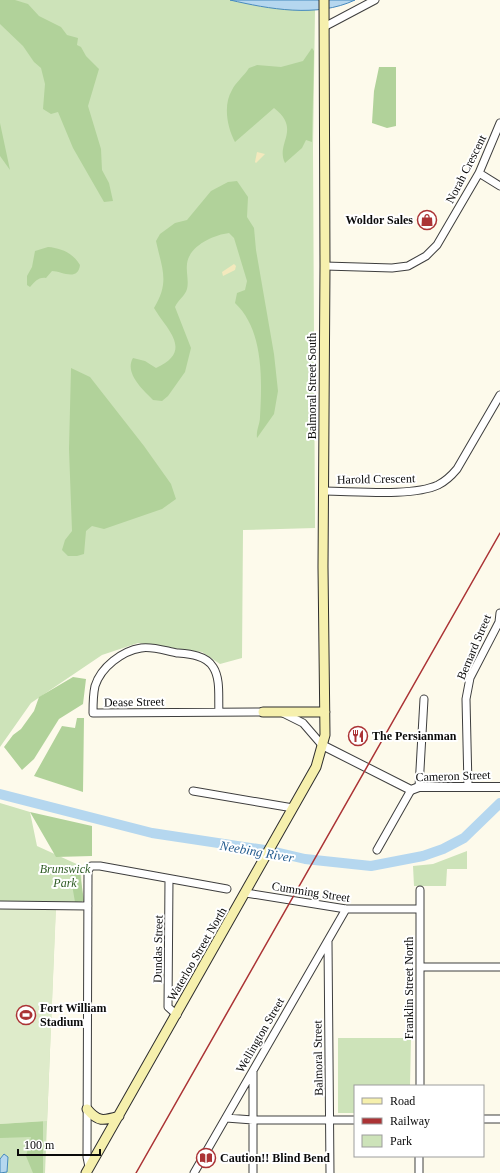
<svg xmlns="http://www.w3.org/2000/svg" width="500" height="1173" font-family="'Times New Roman',serif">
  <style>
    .green { fill: #cde3b9 }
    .forest { fill: #b1d29a }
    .sand { fill: #f3e9bd }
    .pitch { fill: #deebca }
    .water { fill: #b5d7ef; stroke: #4589bd }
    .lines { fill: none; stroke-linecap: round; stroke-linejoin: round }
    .river { stroke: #b5d7ef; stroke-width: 10 }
    .minor-casing { stroke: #3e3e3e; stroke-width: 9 }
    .tertiary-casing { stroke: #3e3e3e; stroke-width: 10 }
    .secondary-casing { stroke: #2d2d2d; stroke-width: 11 }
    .minor { stroke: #fff; stroke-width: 7 }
    .tertiary { stroke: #fff; stroke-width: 8 }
    .secondary { stroke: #f6f0ad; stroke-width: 9 }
    .rail { stroke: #ab3335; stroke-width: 1.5 }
    .labels { text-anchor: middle; stroke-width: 4; stroke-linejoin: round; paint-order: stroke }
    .street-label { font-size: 12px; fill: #0b0b0b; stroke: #fff }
    .poi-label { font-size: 12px; font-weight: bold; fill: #0b0b0b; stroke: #fff; text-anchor: start }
    .park-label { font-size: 12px; font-style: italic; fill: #2d5b23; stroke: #fff }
    .water-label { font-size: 13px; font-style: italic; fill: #235b8e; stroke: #fff }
  </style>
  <rect width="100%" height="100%" fill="#fdfaeb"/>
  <!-- green -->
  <path class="green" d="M0,0h230l28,6 57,4 -2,138 2,380 -72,2 -1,128 -22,6 -18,-12 -64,-9 -36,12 -71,48 -31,44z
    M0,803l30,9 7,34 44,20 1,37 -26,-1 -11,271h-45z
    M467,851v18h-20l-1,17h-32l-1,-20 20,-2z
    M338,1038h73l-1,48h-55v27h-17z"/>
  <!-- forest -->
  <path class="forest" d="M0,0h15l13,4 11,12 22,11 6,8 11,3 -1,7 4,2 5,9 13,13 -11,37 13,43 1,21 7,13 4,18 -9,1 -31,-54 -15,-36 -7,2 -8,-5 2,-25 -4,-16 -7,-6 -11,-16 -23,-22z
    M312,48l2,3 -2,91 -6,-2 -4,8 -17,15c-10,-20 17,-33 -11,-55l-39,34c-8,-15 -12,-37 -3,-52 4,-8 12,-14 17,-22l8,-3 24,2 22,-6z
    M379,67h17v59l-9,2 -15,-5 2,-32z
    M0,123l10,47 -10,-14z
    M237,181l11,16 -1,20 7,11 2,22 18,104 4,37 -4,23 -17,24c-1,-8 3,-14 3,-21 2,-36 4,-87 -25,-114l2,-10 8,-3 2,-9 -13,-43 -5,-5c-16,2 -40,13 -42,31 -1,9 2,17 0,25 -2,7 -9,11 -12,18l16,41 -6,24 -17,24 -6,5 -9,-1c-10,-10 -29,-27 -20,-42l12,3 11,7c38,-17 11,-38 -2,-60 16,-26 8,-39 2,-67l4,-7 15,-11 12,-3 24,-29 17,-9z
    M48,247c13,1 25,6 32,18 -2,17 -19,6 -28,6l-6,7c-8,-1 -11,4 -16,9l-3,-2v-9l5,-9 3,-16z
    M71,368l19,9 54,69 27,38 5,15 -14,10 -58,20 -12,-3 -6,5 -2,23 -7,2h-9l-6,-6 3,-10 7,-9 -3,-82z
    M73,677l13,2 -3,25 -24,15 -25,40 -12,11 -18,-23 9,-12 8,-6 13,-18 5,-14z
    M77,718h7l-1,74 -49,-16 28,-50 13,2z
    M30,812l62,14v30l-36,1z
    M70,873h10l4,28 -9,1z
    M43,1121v52h-10l-7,-17 5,-19 -31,1v-14z"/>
  <!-- sand -->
  <path class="sand" d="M257,152l8,2 -9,9 -1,-1z
    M234,264l2,2 -1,4 -12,6 -1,-4z"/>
  <!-- pitch -->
  <path class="pitch" d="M0,908h56l-9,213 -47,3z"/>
  <!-- water -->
  <path class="water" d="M230,0h125c-38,18 -86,9 -125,0z
    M4,1154l4,3 -1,15 -7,1v-14z"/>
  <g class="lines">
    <!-- river -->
    <path class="river" d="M0,794l152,39 119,18 34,8 66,7 52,-10 20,-7 21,-11 36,-35"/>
    <!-- minor casing -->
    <g class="minor-casing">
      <path id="minor" d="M324,27l51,-27
        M479,173l21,13
        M325,266l67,2 16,-2 18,-10 11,-11 42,-72 21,-50
        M324,491c30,0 88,6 114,-6 8,-4 14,-10 19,-16l43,-74
        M219,712c-1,-14 2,-33 -6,-45 -7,-12 -24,-13 -36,-14 -11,-2 -25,-7 -36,-5 -19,3 -40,19 -46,38 -2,9 -2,18 -2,27l174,-1
        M283,713l20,10 19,22
        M468,786l-2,-87 4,-21 29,-56 1,-9
        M419,787l5,-88
        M193,791l100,17
        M377,850l34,-60
        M169,879l-1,128 9,8
        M246,893l100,16h74
        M0,905l88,1
        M328,942l2,231
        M420,967h80
        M253,1072v101
        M420,1086v-196
        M226,1118l27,2h102
        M483,1119h17
        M89,1167l-2,-10 1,-286 3,-5h9l127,23
        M194,1173l152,-264
        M419,1173v-17"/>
    </g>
    <!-- tertiary casing -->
    <g class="tertiary-casing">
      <path id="tertiary" d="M322,745l89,45 8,-3h81"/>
    </g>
    <!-- secondary casing -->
    <g class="secondary-casing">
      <path id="secondary" d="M263,712h62
        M87,1109c11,13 16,12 32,7
        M86,1173l230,-406 9,-32 -2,-168 2,-301 -1,-266"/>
    </g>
    <!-- minor -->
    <use href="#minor" class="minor"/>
    <!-- tertiary -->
    <use href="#tertiary" class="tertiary"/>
    <!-- secondary -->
    <use href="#secondary" class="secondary"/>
    <!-- rail -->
    <path class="rail" d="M136,1173l364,-640"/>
  </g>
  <!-- icons -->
  <defs>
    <g id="shop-ring" transform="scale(1)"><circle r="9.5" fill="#fff" stroke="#ab3335" stroke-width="1.5"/><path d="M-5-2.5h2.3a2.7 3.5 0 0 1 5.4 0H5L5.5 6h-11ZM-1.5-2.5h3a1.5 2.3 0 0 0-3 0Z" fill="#ab3335"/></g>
    <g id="restaurant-ring" transform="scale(1)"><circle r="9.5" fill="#fff" stroke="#ab3335" stroke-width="1.5"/><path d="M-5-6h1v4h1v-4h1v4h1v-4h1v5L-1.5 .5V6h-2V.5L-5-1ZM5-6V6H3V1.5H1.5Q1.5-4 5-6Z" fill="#ab3335"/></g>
    <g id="stadium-ring" transform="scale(1)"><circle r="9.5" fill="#fff" stroke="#ab3335" stroke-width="1.5"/><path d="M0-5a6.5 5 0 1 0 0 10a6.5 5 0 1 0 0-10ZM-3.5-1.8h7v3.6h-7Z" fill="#ab3335"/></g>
    <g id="library-ring" transform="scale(1)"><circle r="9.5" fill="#fff" stroke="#ab3335" stroke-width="1.5"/><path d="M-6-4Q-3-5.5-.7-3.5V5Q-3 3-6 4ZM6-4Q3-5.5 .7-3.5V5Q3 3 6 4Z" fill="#ab3335"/></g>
  </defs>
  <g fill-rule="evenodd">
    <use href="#shop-ring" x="427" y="220"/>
    <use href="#restaurant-ring" x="358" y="736"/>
    <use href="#stadium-ring" x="26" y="1015"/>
    <use href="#library-ring" x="206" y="1158"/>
  </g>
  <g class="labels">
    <!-- street labels -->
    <g class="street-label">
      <text transform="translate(466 169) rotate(-63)" y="4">Norah Crescent</text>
      <text transform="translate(312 386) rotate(-90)" y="4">Balmoral Street South</text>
      <text transform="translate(376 479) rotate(-1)" y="4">Harold Crescent</text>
      <text transform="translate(474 647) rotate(-67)" y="4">Bernard Street</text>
      <text transform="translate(134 702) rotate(-1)" y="4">Dease Street</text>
      <text transform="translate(453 776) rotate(-2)" y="4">Cameron Street</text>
      <text transform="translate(311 892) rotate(9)" y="4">Cumming Street</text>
      <text transform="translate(158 949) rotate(-89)" y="4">Dundas Street</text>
      <text transform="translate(197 954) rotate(-60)" y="4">Waterloo Street North</text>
      <text transform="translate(409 988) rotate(-90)" y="4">Franklin Street North</text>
      <text transform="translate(260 1035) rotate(-60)" y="4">Wellington Street</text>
      <text transform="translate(318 1058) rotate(-91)" y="4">Balmoral Street</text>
    </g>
    <!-- poi labels -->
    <g class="poi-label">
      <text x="413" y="224" text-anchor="end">Woldor Sales</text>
      <text x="372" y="740">The Persianman</text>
      <text x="40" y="1012">Fort William<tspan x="40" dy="14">Stadium</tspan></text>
      <text x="220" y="1162">Caution!! Blind Bend</text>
    </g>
    <!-- park labels -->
    <g class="park-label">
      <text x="65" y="873">Brunswick<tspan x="65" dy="14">Park</tspan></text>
    </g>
    <!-- water labels -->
    <g class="water-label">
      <text transform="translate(257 851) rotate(10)" y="5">Neebing River</text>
    </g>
  </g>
  <!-- legend -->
  <rect x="354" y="1085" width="130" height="72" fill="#ffffff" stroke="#9d9d9d"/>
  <rect x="362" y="1098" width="20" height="6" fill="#f6f0ad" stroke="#9d9d9d"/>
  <text x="390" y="1105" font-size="12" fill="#0b0b0b">Road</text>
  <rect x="362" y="1118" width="20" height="6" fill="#ab3335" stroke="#9d9d9d"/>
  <text x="390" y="1125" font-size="12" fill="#0b0b0b">Railway</text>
  <rect x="362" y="1135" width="20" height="12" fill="#cde3b9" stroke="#9d9d9d"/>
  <text x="390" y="1145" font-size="12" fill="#0b0b0b">Park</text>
  <!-- scale -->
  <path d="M18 1149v6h82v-6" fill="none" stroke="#0b0b0b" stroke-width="2"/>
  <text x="24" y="1149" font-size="12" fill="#0b0b0b" stroke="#ffffff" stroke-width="3" paint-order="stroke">100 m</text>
</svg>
